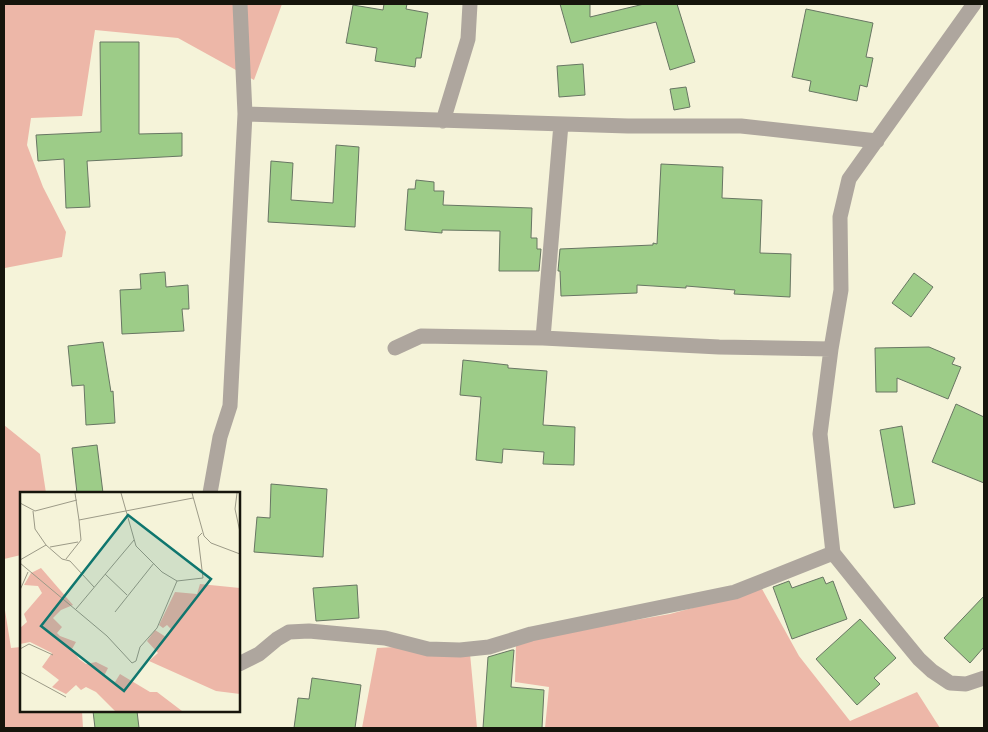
<svg xmlns="http://www.w3.org/2000/svg" width="988" height="732" font-family="'Libre Baskerville',serif">
  <style>
    .green { fill: #edb7a8 }
    .building { fill: #9dcc88; stroke: #687663 }
    .lines { fill: none; stroke-linecap: round; stroke-linejoin: round }
    .minor { stroke: #aea69e; stroke-width: 15 }
    .inset-road { fill: none; stroke: #9c9a87; stroke-width: 1 }
    .view { fill: #0f766e; fill-opacity: 0.15; stroke: #0f766e; stroke-width: 2.5 }
    .inset-edge { fill: none; stroke: #16150c; stroke-width: 2.5 }
  </style>
  <rect width="100%" height="100%" fill="#f5f3d9"/>
  <!-- green -->
  <path class="green" d="M4,4h278l-28,76 -76,-42 -83,-8 -13,86 -51,2 -4,27 16,42 23,45 -4,25 -57,11 -1,6z
    M4,425l36,29 6,39h-25v62l-17,4z
    M762,589l37,67 51,65 67,-29 23,36h-395l4,-41 -34,-5 1,-37 17,-7 137,-24z
    M4,604l7,44 10,-1v64h61l1,17h-79z
    M469,643l8,85h-115l15,-80z"/>
  <!-- building -->
  <path class="building" d="M384,4h23l-1,5 22,4 -7,45h-5l-1,9 -40,-6 2,-13 -31,-5 7,-38 30,5z
    M560,4h30v13l54,-13h33l18,58 -25,8 -14,-48 -85,21z
    M806,9l67,14 -7,34 7,1 -6,29 -7,-2 -3,16 -48,-10 2,-10 -19,-4z
    M100,42h39v92l43,-1v23l-95,5 3,46 -24,1 -2,-49 -26,2 -2,-26 65,-3z
    M583,64l2,31 -26,2 -2,-31z
    M686,87l4,20 -16,3 -4,-21z
    M336,145l23,2 -4,80 -87,-5 3,-61 22,2 -2,37 42,3z
    M661,164l62,3 -1,31 40,2 -2,53 31,1 -1,43 -56,-3 1,-4 -49,-4v2l-49,-3v8l-76,3 -1,-25h-2l2,-22 93,-4v-2l4,1z
    M416,180l18,2v9h10l-1,14 89,3 -1,30h6v11h4l-2,22h-40l1,-40 -58,-1v3l-37,-3 3,-41h7z
    M165,272l1,15 22,-2 1,24h-7l2,22 -62,3 -2,-44 21,-1 -1,-15z
    M914,273l19,14 -22,30 -19,-14z
    M103,342l8,50 2,-1 2,32 -29,2 -2,-40 -12,1 -4,-40z
    M929,347l26,11 -3,6 9,3 -13,32 -51,-21v14h-21l-1,-44z
    M463,360l45,5v3l39,3 -4,54 32,2 -1,38 -31,-1 1,-12 -41,-3 -1,14 -26,-3 5,-63 -21,-2z
    M956,404l28,13v66l-52,-21z
    M902,426l13,78 -21,4 -14,-78z
    M97,445l6,48h-26l-5,-45z
    M271,484l56,5 -4,68 -69,-5 3,-35 13,1z
    M823,577l3,7 7,-3 14,38 -55,20 -19,-52 16,-6 3,7z
    M357,585l2,33 -43,3 -3,-33z
    M984,596v51l-14,16 -26,-25z
    M860,619l36,39 -22,20 6,6 -23,21 -41,-46z
    M512,650h2l-3,37 33,3 -2,38h-59l5,-71z
    M312,678l49,7 -6,43h-61l4,-30 11,1z
    M93,711h44l2,17h-44z"/>
  <g class="lines">
    <!-- minor -->
    <path class="minor" d="M974,4l-125,175 -9,38 1,73 -10,59 -11,85 13,119 58,72 28,34 13,12 18,12 16,1 18,-6
      M245,114l383,12h113l136,15
      M443,121l25,-82 2,-35
      M543,338l18,-214
      M395,348l26,-12 122,2 176,9 112,2
      M210,493l10,-56 10,-31 15,-292 -5,-110
      M239,664l20,-10 18,-15 12,-7 20,-1 76,7 43,11 32,1 29,-3 42,-13 204,-42 98,-39"/>
  </g>
  <!-- overview -->
  <g transform="translate(20 492)">
    <rect width="220" height="220" fill="#f5f3d9"/>
    <path d="M21,76l32,37 -12,5 -8,8 9,9 -5,6 3,3 16,6 -4,7 7,10 7,5 10,-2 12,6 -4,8 11,6 5,-8 30,18h7l25,19h-67l-19,-19 -10,-5 -5,3 -5,-5 -10,9 -14,-7 7,-7 -17,-13 10,-14 -22,-11 -10,2v-16l7,-6 -3,-8 18,-21 -4,-7 -14,-1 7,-12zM180,92l40,4v106l-24,-3 -67,-30 9,-8 -11,-12 8,-11 11,7 6,-7 -5,-5 -4,3 -4,-3 16,-33 22,2z" fill="#edb7a8"/>
    <path class="inset-road" d="M55,1l4,27 114,-22M101,1l15,53 26,26 15,9 26,-3 -5,-41 4,-4M172,1l12,43 7,7 29,11M217,1l-2,16 5,23M0,11l15,8 42,-11M13,19l2,18 11,16M30,55l28,-5M46,67l15,-19 -2,-20M0,68l26,-15 16,14 8,2 24,26M0,71l87,73 25,27 4,-2 4,-14 17,-19 20,-47M85,82l22,21M0,98l8,-18M56,117l58,-69M95,120l39,-49M0,157l9,-5 24,11M0,180l46,25"/>
    <path class="view" d="M108,23l83,64 -87,112 -83,-65z"/>
    <rect width="220" height="220" class="inset-edge"/>
  </g>
  <!-- border -->
  <rect width="988" height="732" fill="none" stroke="#16150c" stroke-width="10"/>
</svg>
